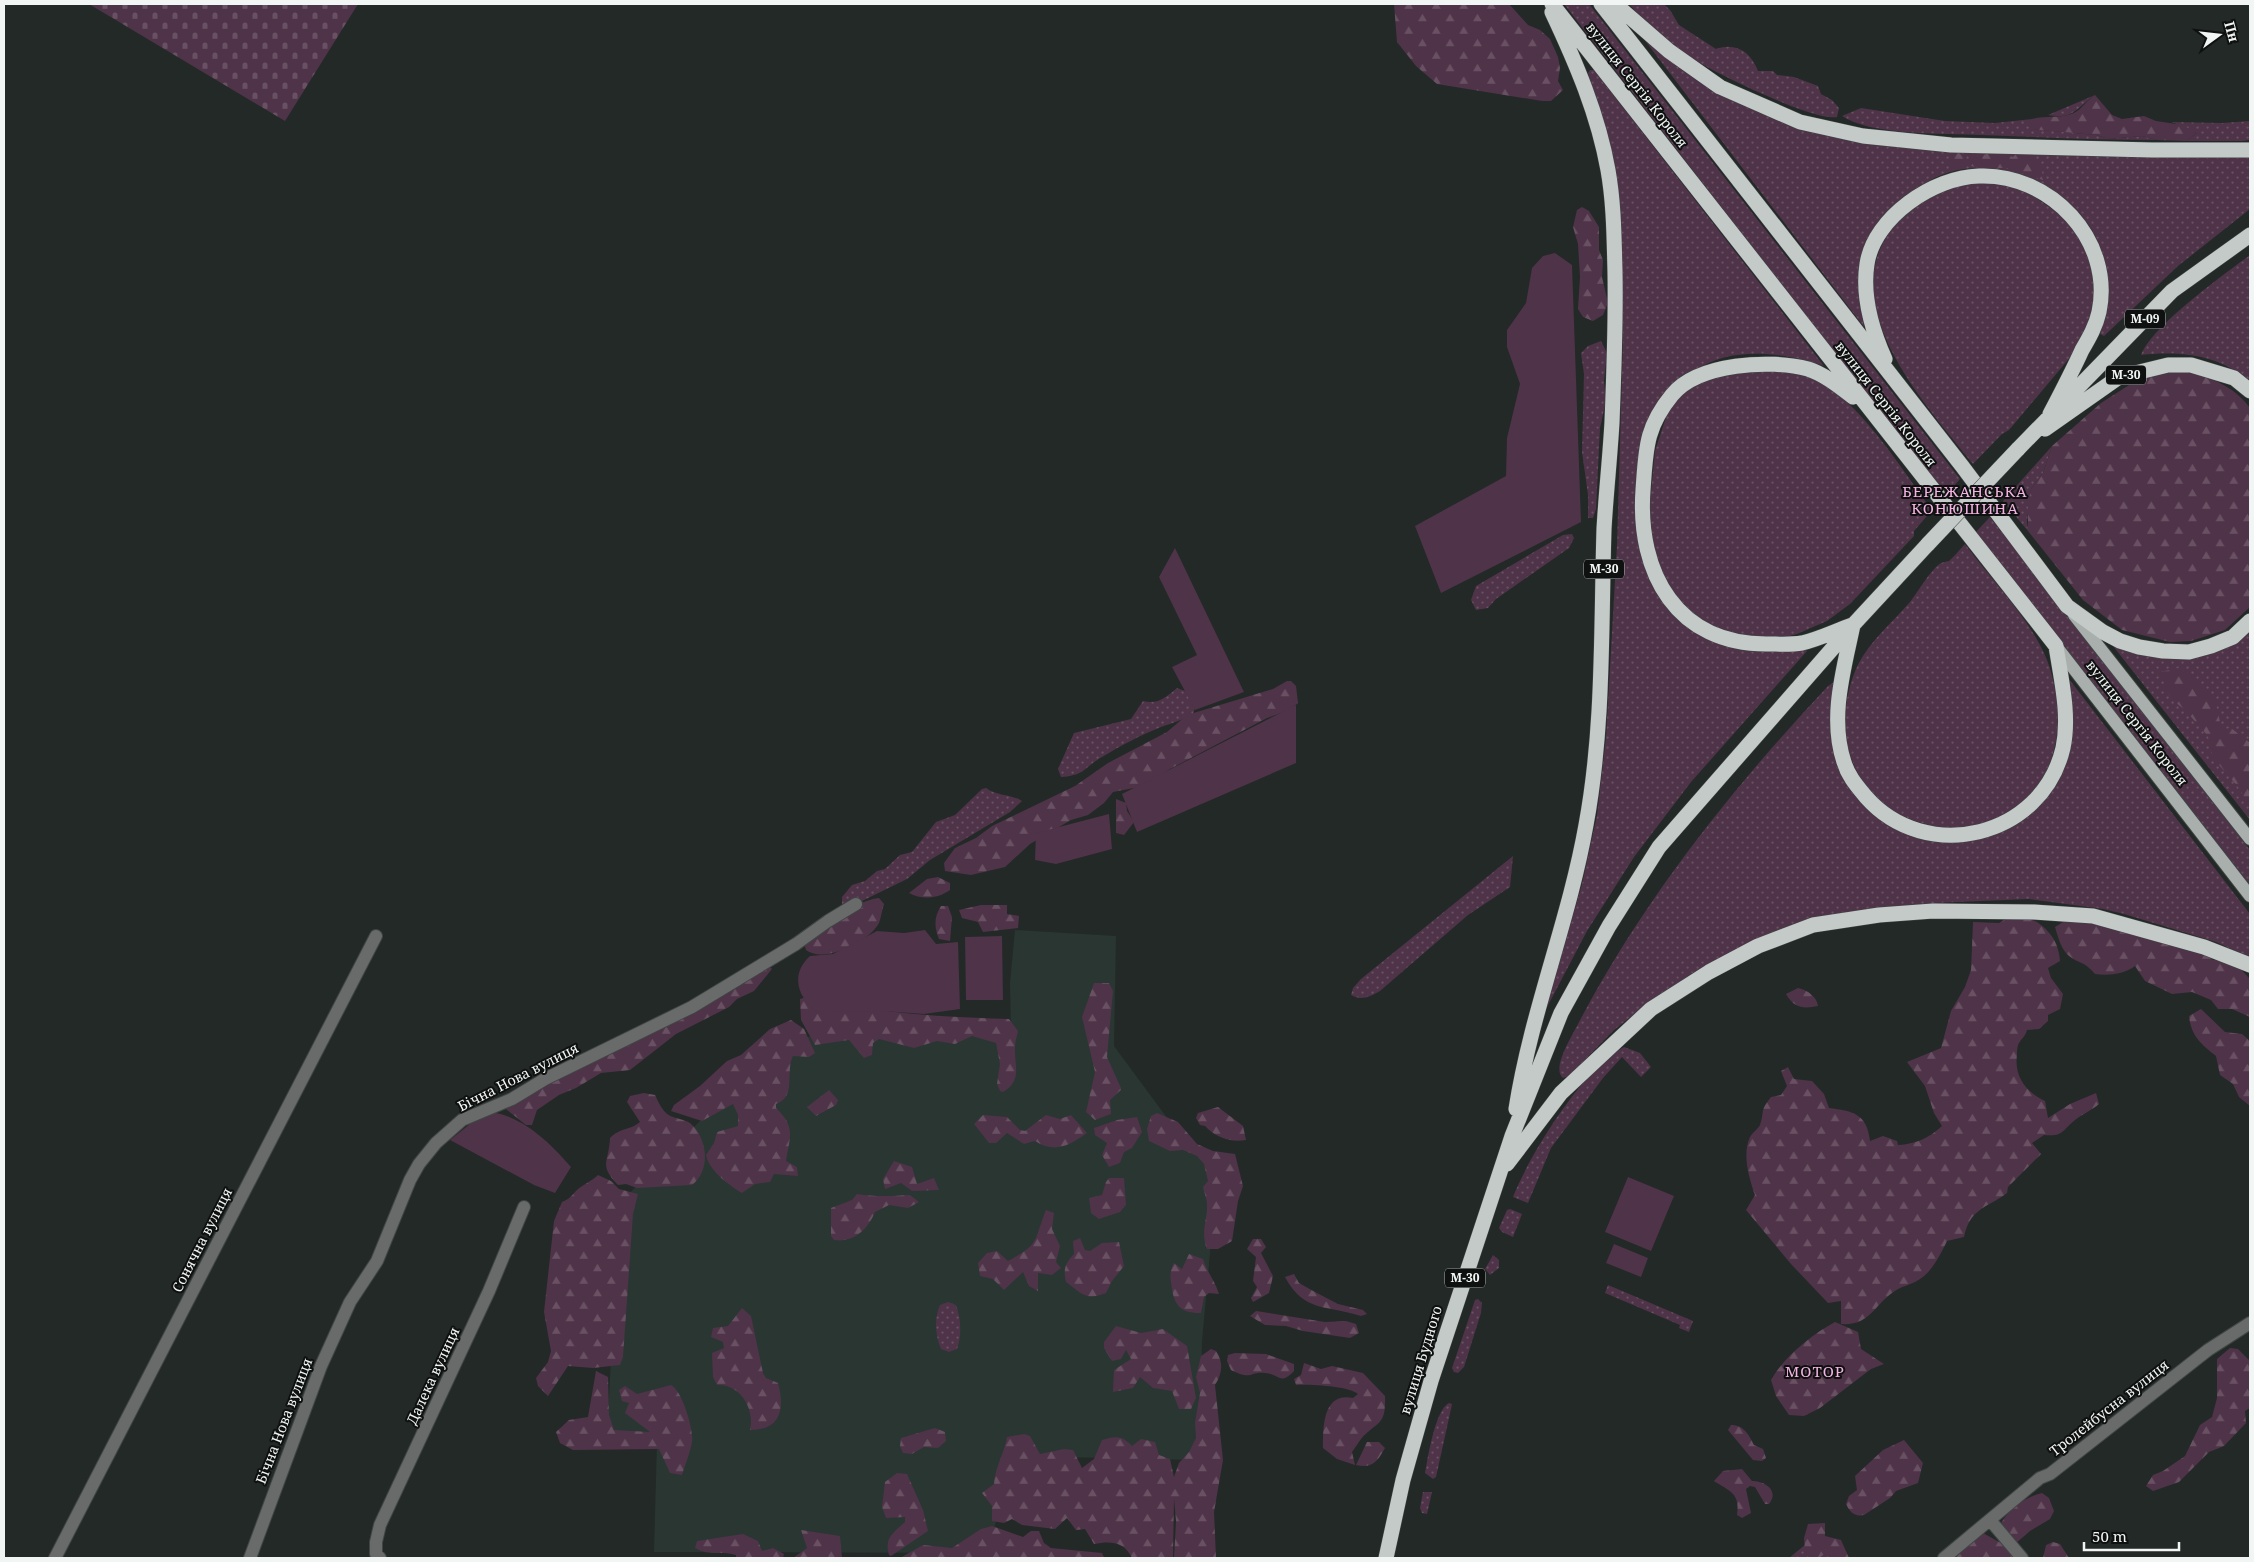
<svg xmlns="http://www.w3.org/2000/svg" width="2254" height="1562" font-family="'Noto Serif',serif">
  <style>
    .built { fill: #293632 }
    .grass { fill: url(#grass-dots) }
    .forest { fill: url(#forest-firs) }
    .cemetery { fill: url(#cemetery-stones) }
    .garden { fill: #4f3348 }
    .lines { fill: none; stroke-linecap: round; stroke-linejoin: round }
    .street-casing { stroke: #404644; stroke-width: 14 }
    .primary-casing { stroke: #404644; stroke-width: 14 }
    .highway-casing { stroke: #404644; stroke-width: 16 }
    .street { stroke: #686b6a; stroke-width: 12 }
    .primary { stroke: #a9afad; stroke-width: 12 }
    .highway { stroke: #c3cac8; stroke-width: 15 }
    .highway-bridge-casing { stroke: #404644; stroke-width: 16; stroke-linecap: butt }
    .highway-bridge { stroke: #c3cac8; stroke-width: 15 }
    .labels { text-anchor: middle; stroke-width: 4; stroke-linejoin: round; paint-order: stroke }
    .shield { fill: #0e1110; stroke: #adb1b0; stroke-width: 1 }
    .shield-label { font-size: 12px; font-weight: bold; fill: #f1f5f4 }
    .street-label { font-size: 14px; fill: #f1f5f4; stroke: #0e1110 }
    .neighbourhood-label { font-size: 15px; letter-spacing: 1px; fill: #f5b2e3; stroke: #0e1110 }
  </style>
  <defs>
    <pattern id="grass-dots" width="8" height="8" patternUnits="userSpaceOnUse" patternTransform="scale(1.25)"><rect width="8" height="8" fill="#4f3348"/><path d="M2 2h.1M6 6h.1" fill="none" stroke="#695163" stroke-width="1.8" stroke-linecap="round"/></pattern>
    <pattern id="forest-firs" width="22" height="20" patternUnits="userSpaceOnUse" patternTransform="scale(1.25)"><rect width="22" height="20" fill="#4f3348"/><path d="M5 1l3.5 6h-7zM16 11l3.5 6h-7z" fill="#695163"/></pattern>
    <pattern id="cemetery-stones" width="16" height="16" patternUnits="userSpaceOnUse" patternTransform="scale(1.25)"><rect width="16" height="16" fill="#4f3348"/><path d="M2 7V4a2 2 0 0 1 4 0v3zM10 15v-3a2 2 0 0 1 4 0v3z" fill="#695163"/></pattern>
  </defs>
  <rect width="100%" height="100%" fill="#232927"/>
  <!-- built -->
  <path class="built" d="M1015,930l101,6 -2,110 65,88 31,19v101l-8,87 -3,119 -184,-4 -28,97 -333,-1 3,-111 -50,-4 12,-233 115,-118 63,-47 55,-11 159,5 -1,-50z"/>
  <!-- grass -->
  <path class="grass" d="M1564,4h25l371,475 -15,17z
    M1629,4h35l6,6 9,15 37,24c20,-7 35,3 42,22h15l4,4 17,2 24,9 3,8 11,6 7,8 -2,9c-25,5 -141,-53 -164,-70 -17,-13 -31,-28 -44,-43z
    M1643,38l22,16 176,80 409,20v55l-72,57 -74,70 -4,-2c6,-27 7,-80 -8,-104 -33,-52 -115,-83 -169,-45 -7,5 -13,12 -19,18 -7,6 -17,13 -22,21 -5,8 -17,65 -18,77 -2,8 0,18 0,26z
    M1590,70h4l230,296c-38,-13 -92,-21 -128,4 -14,9 -26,23 -38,34l-17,144 45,77 117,22 4,4 -116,131 -57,75 -47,74 -42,80 37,-127 15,-69 9,-78 11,-192 6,-206 -2,-114 -9,-65 -24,-87z
    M2095,95c-19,13 -21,25 -47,20z
    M1861,108l84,13 50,2 37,-4 -1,10 65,6 13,4 33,-3 15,4c-58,0 -117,-3 -176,-5 -37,-2 -109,1 -139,-19z
    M2250,121v19l-8,1h-55l9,-8 -24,-11 50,1z
    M1992,182l21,4 17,8 36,24 15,19 10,23 4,40 -12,42 -74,88 -7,4 -29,30c-48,-60 -146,-165 -75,-242 5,-6 10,-12 15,-17 8,-7 39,-20 49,-22 9,-2 21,-1 30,-1z
    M2250,255v128c-29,-29 -71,-32 -109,-28 12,-30 81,-79 109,-100z
    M1601,341l6,12 -3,28 2,20 -6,27 -4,81 -3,9h-5v-23l-6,-43 2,-78 -3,-21 7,-7z
    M1734,369c19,0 43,-3 61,2 56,13 104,95 137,139l-18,21v5l-64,68 -23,17 -30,13 -18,5 -33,-2 -37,-11 -29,-22 -25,-45 -6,-48 6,-60 12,-37 12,-16 13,-12z
    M2052,446l-9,27 -12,16 -4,32 1,10 -25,-30z
    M1990,517l260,333v35l-275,-352z
    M1572,534l2,4 -5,10 -73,51 -8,9 -12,2 -5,-10 5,-14 87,-51z
    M1965,544c25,34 67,77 82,116 30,80 -2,168 -98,168 -12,0 -25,-4 -37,-8 -61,-22 -80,-89 -58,-146 11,-29 36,-49 56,-72 8,-10 21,-33 31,-39 2,-1 5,-1 8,-2 5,-4 11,-12 16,-17z
    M2250,624v196l-137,-174 2,-2 65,11z
    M2069,679l181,235v44l-34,-16 -92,-28 -21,-5 -74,-10 -95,4 -78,9 -117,36 -48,26 -47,32 -31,25 -44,45 -6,2c-12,-9 9,-42 15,-54 65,-124 155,-237 250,-338l6,-4c-3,26 -6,50 2,75 31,103 180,116 224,17 4,-8 3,-18 3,-27 2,-22 4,-45 6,-68z
    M1177,688l8,3 11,14 -3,9c-10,6 -21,9 -32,13 -20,8 -41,19 -59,30 -19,11 -16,18 -41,20l-3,-8 16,-36 57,-14 12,-18c15,4 23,-4 34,-13z
    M986,788c10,8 25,6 36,13l-12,11 -80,48 -23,19 -45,22 -20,3v-7l10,-12 13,-4 12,-10 8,-2 15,-14 12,-3 24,-30 19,-7 27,-26z
    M1513,856l-3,31 -42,28 -88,76c-11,6 -18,10 -29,4l2,-7 8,-9z
    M1624,1047l16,6 11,14 -10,10 -19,-20 -19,21 -52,70 -23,55 -15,-6c17,-43 71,-130 111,-150z
    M1510,1209l12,5 -9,23 -11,-5 -3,-4 8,-18z
    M1493,1255l6,5v8l-9,7 -5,-6z
    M1608,1285l85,36 -4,11 -10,-4 1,-3 -75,-32z
    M1478,1299l4,4 -1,10 -17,54 -6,6 -4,-1 -2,-4 23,-68z
    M948,1302l8,3c5,13 6,31 1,44l-8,3 -8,-3c-6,-14 -7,-31 -1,-44z
    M1449,1403l3,1 -1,5 -15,68 -3,2 -8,-6c3,-16 10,-63 24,-70z
    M1423,1492h9l-5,22 -5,-1 -2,-5z
    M1817,1535l19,23h-47z"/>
  <!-- forest -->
  <path class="forest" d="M1394,4h115l19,21 12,5 10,9 8,18 2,11 -2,13 5,9 -12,11h-9l-105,-17 -21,-18 -19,-24z
    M2095,95l17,20 10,4 22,-3 12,5 27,4 13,8 -9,8 -30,-1 -15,-4 -33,3 -13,-4 -66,-6 2,-10c15,-4 28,0 42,-6 7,-3 13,-13 21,-18z
    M2019,151l14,2 9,18 1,9 -36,-12h-29l-10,-3 -12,5 -5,-7 -1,-11h8l9,8c17,-6 28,-10 46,-3z
    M1582,207l7,4 10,16v23l4,10 -1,17 6,26 -5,12 -10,6 -10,-4 -5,-8 2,-32 -2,-33 -5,-17 4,-17z
    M2183,369c26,8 50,16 67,39v199l-25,23 -34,11 -21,1 -48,-12 -39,-30 -55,-69v-27l3,-15 12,-16 9,-27 49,-43 36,-23z
    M2179,668c8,7 16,11 24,17 13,10 16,29 18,45l10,-2 18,14 1,65 -11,-19 -26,-30 -5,-22 -23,-26 -15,-12 -10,-26z
    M1287,681h4l5,5 2,17 -9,7 -22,8 -97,51 -26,17 -31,6 -9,11 -16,12 -17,5 -41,24 -25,23 -34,8 -26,-4 -1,-8 11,-15 21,-10 16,-12 83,-40 33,-23 59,-31 20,-17 86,-26z
    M1116,799l10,4 1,8 7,11 -10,13 -8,-2z
    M938,877l12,6v7c-13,9 -28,10 -41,3l18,-14z
    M879,898l5,6c-2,6 -3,14 -5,19 -10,19 -55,41 -73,27l-2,-7c21,-16 48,-42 75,-45z
    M981,905h26v9l12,2 -1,12 -35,4 -5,-10 -16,-4 -3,-8z
    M941,906h7l4,11 -2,24 -11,-2c-5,-12 -5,-22 2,-33z
    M2012,915c25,0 47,20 48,46l-12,7 3,10 12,16 -3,15 -12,6v6l-9,8 -12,1c-2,7 -5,8 -8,13 -2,3 -2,9 -2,12 -3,22 9,37 28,46l3,17 22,-14 26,-11 3,11c-8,7 -17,10 -24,16 -13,10 -11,17 -31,15l-12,8 9,11 -33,33 -1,6c-20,15 -37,15 -43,44l-17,4c-5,11 -16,32 -27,38 -8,6 -20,7 -28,14 -19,14 -23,33 -51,31v-23l-13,2 -37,-39 -45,-54 9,-15c-6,-17 -13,-41 -5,-58 2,-4 8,-8 10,-12 5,-14 -1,-13 11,-28l10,-2 6,-9 -6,-15 7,-4 6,12 18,2 12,13 5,14c23,3 38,5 41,33l13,-5 14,5 1,4c18,-1 31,-7 44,-19l-8,-13 -9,-27 -18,-24 34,-14 10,-37 14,-24 6,-17 2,-48 26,1z
    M2080,919l122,30 11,11h19l18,19v38l-18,-8h-14l-7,-9 -19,-8 -20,2 -27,-13 -10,-15c-11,8 -26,10 -40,8 -12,-14 -14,-9 -26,-18 -8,-7 -11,-19 -14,-29l8,-5z
    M768,965l4,4 -18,22 -17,8 -8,8 -53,27 -46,36 -29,3 -25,15 -17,7 -22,15 -5,15h-6l-24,-19z
    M1094,983h15l4,8 -6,66 14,31v2l-11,10 1,14 -16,6 -9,-8 9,-40 -13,-55z
    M1798,988c10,2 19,9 20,18 -15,3 -24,2 -32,-12z
    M807,997c66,16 134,20 202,22l9,12c-1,5 -3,11 -3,16 -1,18 8,34 -12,45l-3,-1 -3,-7 3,-20 -4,-21 -24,-7 -17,8 -18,-3 -23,7 -35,-9 -6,4 -1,12 -8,3 -15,-18 -34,5 -14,-25 -1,-21z
    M2201,1009l24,23 17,2 8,7v65l-11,-9 -6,-13 -13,-9 -4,-19c-15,-12 -25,-20 -27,-40z
    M791,1020l13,9 11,24 -6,4 -16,-1c-8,15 4,41 -17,48v4c20,19 14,28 10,53l11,6 1,9 -24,-2 -4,8 -15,2 -13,9c-13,-8 -33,-22 -36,-38l8,-12 3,-11 21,-6v-11l-5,-11 -31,17 -31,-10 3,-6 26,-19 27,-25 14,-6 29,-26z
    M829,1090l9,10 -2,5 -20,11 -9,-9z
    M644,1093l11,2c3,6 6,13 10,17 6,7 18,6 25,11 18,15 21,48 2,62l-55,3 -11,-4 -8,1c-20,-21 -9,-22 -8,-47 11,-11 19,-7 30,-16l-13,-20 3,-6z
    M1218,1107l25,19 3,14c-15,3 -31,-3 -41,-14l-5,-1 -4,-7 2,-5z
    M1157,1113l21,9 19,22 16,7 22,3 8,32 -5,15 -6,40 -14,8h-11c-7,-18 1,-29 0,-45 0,-5 -3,-12 -4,-17l5,-6 -4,-17 -7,-8 -14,-6 -13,1 -21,-10 -2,-12 4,-13z
    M983,1115l24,2 13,13 5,1 21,-16 14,4 11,-4 16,18c-17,12 -32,21 -52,8l-11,3 -17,-11 -11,10h-7l-15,-19z
    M1137,1117l5,15 -10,16 -8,4 -4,11 -11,4 -7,-12 5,-12 -12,-8 -1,-7 23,-8z
    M894,1161l18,6 5,17 17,-6 5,12 -27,1 -11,-8 -16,6 -2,-10z
    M598,1175l13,6 8,8 19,5 -5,20 -10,143 -3,8 -27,3 -25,-2 -20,30 -10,-10 -2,-8 12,-16 3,-11 -7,-39 10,-91 8,-19c8,-3 10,-7 15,-12 5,-5 15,-9 21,-15z
    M1109,1178h15l2,27 -6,7 -21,7 -8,-6 -2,-15 13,-3 4,-13z
    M857,1194c17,3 36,2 53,1l9,7 -11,6 -19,-3 -14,7c-7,17 -21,31 -41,28l-3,-4v-28l21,-8z
    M1046,1210l8,3 -2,16 8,17 -4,16 5,6 -9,7 -14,-2v18l-9,-5 -6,-14 -19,18 -11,-11 -13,-3 -2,-13 9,-10 10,-2 11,10c33,-18 25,-19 38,-51z
    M1080,1238l5,12 5,1 12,-8 17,-1 5,24 -12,15 -6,12c-20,8 -24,1 -40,-11 -3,-12 -1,-19 8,-28l-1,-13z
    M1253,1239h8l5,8 -5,6 12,23 -4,17 -16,9 -2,-4 6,-11 -4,-6 3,-24 -9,-8z
    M1189,1254l14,5c4,13 12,22 16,35l-10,-1 -5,4 -3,16c-24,0 -27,-10 -30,-30 -1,-9 -1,-12 3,-20l8,6z
    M1294,1274l5,9 16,9 23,12 25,6 4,4 -6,2c-33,-11 -57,-3 -76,-39z
    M742,1308l9,8 12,57 3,5 12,5c7,26 3,47 -28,47 5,-22 -10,-46 -33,-45l-4,-8 -1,-24 12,-5 -1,-6 -12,-5 2,-9 15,-2z
    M1256,1311l69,11 21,-1 10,3 3,9 -9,5 -47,-7 -17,-5 -21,-1 -15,-9z
    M1835,1322l23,10 3,17 23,15 -13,5 -51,39 -16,8 -15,-1 -13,-19 -5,-16c13,-23 40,-45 64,-58z
    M1116,1326l25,7 22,-4 24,17 9,52 -5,11h-12l-7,-18 -19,-3 -13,-11 -7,11 -20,4 1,-22 17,-11 -5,-9 -5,9 -9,2 -8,-13v-6z
    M2230,1348l8,1 12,12v47l-5,3 1,12 -22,23 -15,6 -30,30 -26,9 -7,-5 7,-11 10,-4 22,-15 15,-31 12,-8 5,-19v-39z
    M1211,1349l5,2c8,12 6,23 -1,34l8,75 -9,52 2,46h-42l2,-37 -2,-23 -1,60h-41c-8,-17 -22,-17 -38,-14l-9,-15 -9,1 -9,-12 -12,11 -33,-4 -10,-6 -8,4 -12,-2v-15l-10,-13 12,-9c1,-17 10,-30 13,-47l17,-3 6,2 10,18 24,-5 9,1 9,18 12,-9 8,-19c13,-4 20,-5 30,6l9,-7 14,3 4,13 11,4 4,18 5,-14 10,-11 7,-14 -1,-15 5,-30 -4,-16 5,-21z
    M1235,1353l31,1 28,10v7c-14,15 -14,3 -29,2 -16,-2 -12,8 -34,-3l-4,-9 1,-6z
    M1304,1363l17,6 11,-3 31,7 22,23c1,31 -7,24 -24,43 -3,4 -6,9 -9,13l3,13 -18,-6 -14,-11c0,-22 0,-56 30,-50l5,-4c-9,-8 -50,-10 -62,-9l-2,-6 7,-4z
    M596,1371l12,6 1,38 5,15 36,2 -25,-19 4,-10 -7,-2 -3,-11 6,-4 12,8 34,-9c11,5 23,45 21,57 -2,11 -7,23 -10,33l-12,-2 -11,-24 -86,1 -13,-7 -4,-11 13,-12 19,-3z
    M1731,1425c13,0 18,10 23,20l9,4 3,9 -4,3 -9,-1 -25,-30z
    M935,1428l10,4 1,9 -8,7 -14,-1 -12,7 -9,-1 -3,-7 1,-8z
    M1904,1440l19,23 -5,20 -22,8 -6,7 -26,17c-10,2 -14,-3 -18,-11l3,-8 8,-6 -2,-14 28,-26z
    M1367,1442h12l6,6c-7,13 -13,21 -29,17z
    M1742,1469l10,12c12,0 28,9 17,23h-4l-10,-17 -5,-1 -4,3 5,24 -9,5 -5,-3c3,-22 -6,-23 -23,-34l9,-10z
    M897,1473l10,1 16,36 5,21 -37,25 -2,-1c-5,-17 4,-22 16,-33v-5l-19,1 -4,-11 3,-25z
    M2042,1493l7,5 5,13 -4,8 -20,12 -15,13 -13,-12 -1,-9c9,-15 24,-26 41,-30z
    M1825,1523v13l16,4 8,18h-13l-7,-7 -10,7 -14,-8 -1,-12 4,-14z
    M992,1526l31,11 8,-6h8l5,12 7,5 51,5 2,5h-204l23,-13 29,3 29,-19z
    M801,1530l39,6 2,22h-49l14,-10z
    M1983,1533l25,14 6,11h-59z
    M743,1534l15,7 4,10 11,-3 11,6 -1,4h-47v-3c-18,-5 -24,2 -41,-7l2,-7z
    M2053,1542l7,2 9,14h-26l3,-13z"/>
  <!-- cemetery -->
  <path class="cemetery" d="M89,4h269l-73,117z"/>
  <!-- garden -->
  <path class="garden" d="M1555,253l17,12 9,257 -140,71 -26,-67 91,-50 1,-38 13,-54 -13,-37v-17l19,-27 6,-35 11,-12z
    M1175,548l69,144 -49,18 -23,-43 25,-12 -38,-78z
    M1296,705v58l-159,69 -15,-38z
    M1109,814l3,35 -56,15 -21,-4 1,-27z
    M925,930l11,14 22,-2 2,67 -36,5 -41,-3 -65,1c-21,-14 -28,-38 -8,-56l23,-2 44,-23 27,2z
    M1002,936l1,64h-37l-1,-63z
    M491,1112c33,5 59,31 80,55l-16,26 -21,-8 -84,-45 25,-20z
    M1628,1177l46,19 -23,55 -46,-19z
    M1614,1244l34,14 -7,19 -35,-14z"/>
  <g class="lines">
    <!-- street casing -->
    <g class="street-casing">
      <path id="street" d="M1990,1520l32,38
        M55,1558l321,-622
        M250,1558l71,-192 29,-64 27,-41 33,-81 9,-16 17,-21 26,-23 50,-21 33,-20 147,-72 104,-63 32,-23 28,-17
        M380,1558l-4,-4v-12l4,-17 109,-234 35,-84
        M1944,1558l96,-80 10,-4 158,-124 42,-27"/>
    </g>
    <!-- primary casing -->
    <g class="primary-casing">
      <path id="primary" d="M2074,615l176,224
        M2056,646l194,250"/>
    </g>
    <!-- highway casing -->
    <g class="highway-casing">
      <path id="highway" d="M1552,4l504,642c5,33 14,69 7,102 -21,90 -137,117 -197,49 -9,-11 -18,-21 -22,-35 -15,-45 0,-93 9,-137
        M1601,4l361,462 105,140 36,26 17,9 19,6 24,4 26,1 22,-6 22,-9 17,-16
        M1615,4l54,47 51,36 80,35 63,14 88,9 201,5h98
        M1885,359c-13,-29 -23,-63 -18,-95 7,-47 67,-87 112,-88 71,-3 135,64 120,136 -3,14 -10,26 -17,38 -10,22 -21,43 -32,64
        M2045,429l74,-52 49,-12h23l43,13 16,13
        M2018,449l154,-158 78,-56
        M1852,625c-17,6 -33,14 -50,18 -11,2 -24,1 -34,1 -91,1 -131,-71 -125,-154 3,-40 2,-62 29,-95 26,-32 99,-36 136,-26 16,5 32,18 45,28
        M1516,1109c15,-97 53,-188 70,-284 18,-97 15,-198 18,-296 2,-36 6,-71 8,-107 2,-50 4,-101 3,-151 -1,-34 -1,-67 -7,-101 -10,-56 -32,-107 -56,-158
        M1507,1164l54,-71 90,-84 58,-37 49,-26 55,-21 66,-10 54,-4 101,1 59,4 111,31 46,18
        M1386,1558l17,-78 28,-99 81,-245 49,-123 48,-87 50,-79 194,-222 75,-81"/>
    </g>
    <!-- street -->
    <use href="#street" class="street"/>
    <!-- primary -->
    <use href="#primary" class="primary"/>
    <!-- highway -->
    <use href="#highway" class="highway"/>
    <!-- highway-bridge casing -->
    <g class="highway-bridge-casing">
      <path id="highway-bridge" d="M1928,544l90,-95"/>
    </g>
    <!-- highway-bridge -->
    <use href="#highway-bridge" class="highway-bridge"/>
  </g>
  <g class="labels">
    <!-- shield labels -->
    <g class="shield">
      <rect x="2125" y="309.5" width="40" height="19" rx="4"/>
      <rect x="2106" y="365.5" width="40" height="19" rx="4"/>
      <rect x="1584" y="559.5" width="40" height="19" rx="4"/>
      <rect x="1445" y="1268.5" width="40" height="19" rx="4"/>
    </g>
    <g class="shield-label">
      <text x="2145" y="323">М-09</text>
      <text x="2126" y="379">М-30</text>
      <text x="1604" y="573">М-30</text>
      <text x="1465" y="1282">М-30</text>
    </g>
    <!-- street labels -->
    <g class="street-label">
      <text transform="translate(1637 85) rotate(52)" y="5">вулиця Сергія Короля</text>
      <text transform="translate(1886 404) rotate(52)" y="5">вулиця Сергія Короля</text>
      <text transform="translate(2137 723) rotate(52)" y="5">вулиця Сергія Короля</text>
      <text transform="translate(518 1077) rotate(-27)" y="5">Бічна Нова вулиця</text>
      <text transform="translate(202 1240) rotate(-63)" y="5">Сонячна вулиця</text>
      <text transform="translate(1421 1360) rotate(-73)" y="5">вулиця Будного</text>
      <text transform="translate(433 1376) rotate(-65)" y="5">Далека вулиця</text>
      <text transform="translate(2109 1408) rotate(-38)" y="5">Тролейбусна вулиця</text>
      <text transform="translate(284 1421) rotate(-69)" y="5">Бічна Нова вулиця</text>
    </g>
    <!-- neighbourhood labels -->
    <g class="neighbourhood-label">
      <text x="1965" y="497">БЕРЕЖАНСЬКА<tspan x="1965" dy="17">КОНЮШИНА</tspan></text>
      <text x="1815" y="1377">МОТОР</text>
    </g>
  </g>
  <!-- border -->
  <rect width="2254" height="1562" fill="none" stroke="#f1f5f4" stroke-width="10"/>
  <!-- north arrow -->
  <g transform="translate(2219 35) rotate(75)" stroke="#0e1110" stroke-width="4" paint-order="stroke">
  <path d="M0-4L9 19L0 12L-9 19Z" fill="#f1f5f4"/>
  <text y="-8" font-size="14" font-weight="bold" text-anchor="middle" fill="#f1f5f4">Пн</text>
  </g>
  <!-- scale -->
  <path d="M2084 1542v8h95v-8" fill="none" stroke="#f1f5f4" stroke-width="2.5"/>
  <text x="2092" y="1542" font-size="15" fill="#f1f5f4" stroke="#0e1110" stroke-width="4" paint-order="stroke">50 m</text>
</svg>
